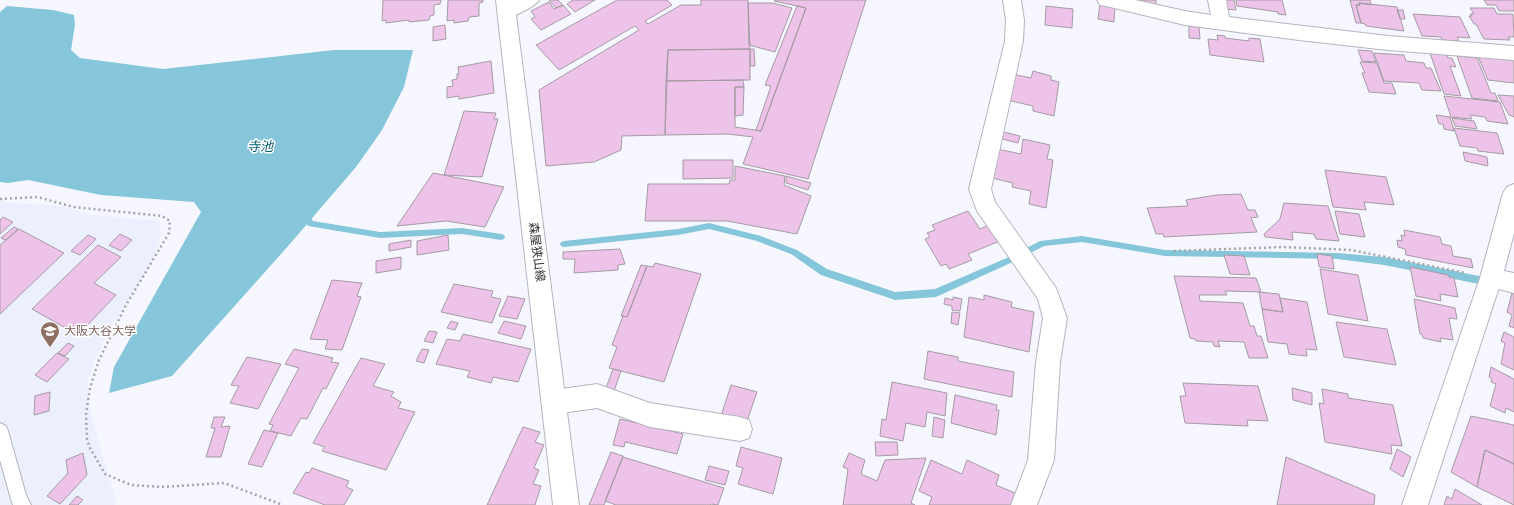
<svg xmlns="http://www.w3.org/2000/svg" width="1514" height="505" font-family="'Archivo Narrow','Noto Sans JP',sans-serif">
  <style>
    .built { fill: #ebeffe }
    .water { fill: #86c6da }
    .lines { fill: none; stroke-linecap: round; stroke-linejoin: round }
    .stream { fill: #86c6da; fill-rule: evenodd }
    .building { fill: #edc3ea; stroke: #a49ba3 }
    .lane-casing { stroke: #b2b5bf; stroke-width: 2 }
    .street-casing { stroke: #b2b5bf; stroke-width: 2 }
    .secondary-casing { stroke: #b2b5bf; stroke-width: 2 }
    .path { stroke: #a4a5ab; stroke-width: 2.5; stroke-dasharray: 2 3; stroke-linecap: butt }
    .lane { fill: #fff; fill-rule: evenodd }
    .street { fill: #fff; fill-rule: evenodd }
    .secondary { fill: #fff; fill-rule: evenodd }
    .labels { text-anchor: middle; stroke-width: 3; stroke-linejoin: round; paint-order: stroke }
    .street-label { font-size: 12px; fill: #313236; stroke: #fff }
    .education-label { font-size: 12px; fill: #785e54; stroke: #fff; text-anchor: start }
    .water-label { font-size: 13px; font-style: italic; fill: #005d71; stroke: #fff }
  </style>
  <rect width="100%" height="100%" fill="#f6f7fe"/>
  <!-- built -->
  <path class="built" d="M0,202l61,4 32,9 67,6 1,14 -10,30 -43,67 -15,33 -5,16 2,32 26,86 -1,6h-115z"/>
  <!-- water -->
  <path class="water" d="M7,6l46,4 21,5 1,9 -4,26 9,8 83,11 171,-19h79l-9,37 -22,43 -26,37 -67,78 -117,131 -63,17 5,-26 87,-155 -7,-10 -93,-7 -73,-15 -20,3 -8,-1v-170z"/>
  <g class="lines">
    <!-- stream -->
    <path class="stream" d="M303,210l3,1 7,10 67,11 82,-4 39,6 3,1 1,2 -1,2 -3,1 -39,-6 -82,4 -72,-12 -9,-13 1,-2z
      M709,223l52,13 36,14 30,19 68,23 40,-3 74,-32 31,-16 42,-5 83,14 172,3 47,4 105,21 3,1 1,3 -1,3 -3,1 -105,-21 -47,-6 -172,-3 -83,-14 -38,4 -29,15 -79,36 -41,3 -74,-25 -30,-21 -34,-13 -48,-12 -31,6 -114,12 -3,-1 -1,-2 1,-2 3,-1 114,-12z"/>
  </g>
  <!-- building -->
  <path class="building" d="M383,0h58l-1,4 -6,1v10l-4,1 -1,4 -20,2v-2l-23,3v-3l-4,1z
    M448,0h35v2l-4,1v13l-10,1 -1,4 -14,2v-3l-7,1z
    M549,0h9l5,5 -7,3z
    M573,0h22l-20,12 -8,-8z
    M617,0h50l5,5 -27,16 3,3 33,-19h20v-5h47l2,49 -82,1 -3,85 -43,1 -1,14 -27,12 -48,4 -7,-76 100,-60 -4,-4 -76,44 -23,-25z
    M775,0h91l-58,179 -65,-15 10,-27 -25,-3 -63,1 1,-54 77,-1 1,7h-9v40l26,4 45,-123 -32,-7z
    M1131,0h25v5z
    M1224,0h10l2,10 -10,-1z
    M1236,0h46l4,15 -8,-1v-2l-41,-6z
    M1350,0h20l1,5 -12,-2 1,2h-4l5,18h-5z
    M1484,0h30v11h-15l-3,-6h-9z
    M549,2l5,7 9,-4 8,9 -30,16 -10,-11 4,-2 -4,-6z
    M748,3h25l19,5 -17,44 -26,-7z
    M1359,3l38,4 7,24 -38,-5 -1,-2 -4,-1 -5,-18h4z
    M1100,4l15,2 -1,16 -16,-3z
    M797,6l9,2 -45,123 -5,-1 15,-44 -6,-1z
    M1046,6l27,3 -1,19 -27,-3z
    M1470,8h24l3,6h16l1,23h-6l2,3 -26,-1 -8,-15h-2l-5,-8h3l-2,-2h4z
    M1397,10h6l2,9h-5z
    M1413,14l47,3 10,21 -13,-1 2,4 -17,-1 -1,-3 -19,-1z
    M445,25l1,14 -13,2v-14z
    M1189,26l10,1 1,12 -11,-1z
    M1217,35l8,1v2l24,3v-3l11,1 4,23 -54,-7 -2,-16 10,1z
    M750,49h4l1,17h-5z
    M750,49v31l-84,1 2,-31z
    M1358,50l14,1 4,11 -14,-1z
    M1374,53l30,2 2,6 18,2 2,5h5l10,23 -19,-1 -3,-7 -35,-2z
    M1430,53l17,2 1,3h4l4,9 -6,-1 11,30 -17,-2z
    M1457,56l20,2 14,35h4l3,8 -26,-3z
    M1478,56l36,3v24l-26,-3z
    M491,61l3,32 -35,6v-3l-12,2v-11l6,-1 -1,-6 5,-1v-5h2l-1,-7z
    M1360,62l17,1 7,20h8l4,11 -27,-2 -7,-19h3z
    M1033,71l18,5v4l8,2 -5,34 -21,-5v-5l-26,-6 5,-26 19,4z
    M735,87h9l-1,28 -8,1z
    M1498,95l16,1v21l-5,-2z
    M1444,96l56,6 8,22 -21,-3 -2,-4 -15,-2 2,4 -21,-2z
    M464,111l32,2 -2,6h4l-16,58 -38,-2z
    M1436,115l14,2 4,14 -10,-2 -1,-5h-4z
    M1452,118l22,3 3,8 -22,-3z
    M1454,128l43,5 7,21 -26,-3 -1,-3 -17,-2z
    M999,131l21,5 -2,7 -20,-5z
    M1023,139l27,6 -3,14 6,1 -7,48 -17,-4 2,-13 -19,-4 1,-4 -21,-5 5,-29 24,5z
    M1463,152l24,5 1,9 -23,-5z
    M683,160h50v18l-50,1z
    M735,166l50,10 -1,9 27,11 -14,38 -70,-13h-82l3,-37h81l1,-4h5z
    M1325,170l61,7 8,28 -30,-3 2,8 -33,-3z
    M433,173l71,14 -19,40 -39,-6 -49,5z
    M786,176l25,7 -3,7 -22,-7z
    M1241,194l7,16h7l3,7 -7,1 6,14 -93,5 -1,-3h-7l-9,-26 41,-2 -2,-6 30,-5z
    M1284,203l44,3 11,35 -23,-2 -2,-5 -22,-2 1,8 -28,-3 -1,-3 16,-15z
    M968,211l12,18 9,-4 11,16 -32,13 4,6 -23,9 -3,-5 -5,2 -16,-27 5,-2 -3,-4 8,-3 -3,-5z
    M1335,211l24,3 6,23 -25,-3z
    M3,217l10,5 -13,12v-14z
    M14,227l4,2 -12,11 -5,-2z
    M19,229l45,24 -64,61v-69z
    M1404,230l36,7 2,7 9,2 2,10 18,3 2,9 -67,-13 -1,-6 -7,-2 -1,-7 5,1 -1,-6 4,1z
    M120,234l12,6 -11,11 -12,-6z
    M88,235l8,4 -16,16 -9,-4z
    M448,235l1,15 -32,5v-14z
    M411,240v7l-22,4v-7z
    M98,245l23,12 -27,26 22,12 -38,40 -46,-26z
    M620,249l5,15 -7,1v5l-44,3 1,-14h-12v-7z
    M1317,254l15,2 2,13 -15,-2z
    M1224,255l20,1 6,19 -20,-1z
    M401,257v12l-25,4v-12z
    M655,263l46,11 -37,108 -55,-14 8,-21 -5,-2 11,-29 4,1 20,-51 6,1z
    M641,265l6,1 -20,51 -4,-1h-2z
    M1410,267l38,8 1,2 5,1 4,19 -18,-3 1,7 -25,-5z
    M1320,269l38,6 10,46 -40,-7z
    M1174,276l82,2 5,14 -36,-1 2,4h-28l1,6 43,2 7,23h4l3,10h4l7,22h-19l-5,-16 -26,-1 2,6 -6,-1 -1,-4 -17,-1 -1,-2 -5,-1z
    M332,280l30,3 -5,13 4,1 -19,53 -17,-1 3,-9 -18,-1z
    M454,284l39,7 -2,6 10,2 -9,24 -51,-11z
    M1259,292l20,2 4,18 -21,-3z
    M1512,293l2,1v34l-5,-2 3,-11 -5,-3z
    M984,295l28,7 -1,5 23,5 -5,40 -65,-15 5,-40 15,3z
    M508,296l17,3 -8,20 -18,-3z
    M953,297l9,2 -2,12 -8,-1v-4l-8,-2 1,-6 8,2z
    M1280,298l27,4 10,48 -11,-1 1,7 -18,-2 -2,-10 -19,-2 -6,-33 21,3z
    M1414,299l41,9 2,11 -8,-1 4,22 -13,-2 1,4 -18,-4 -1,-4h-2z
    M952,312l8,1 -2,12 -7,-2z
    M451,321l7,2 -3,7 -8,-2z
    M504,321l22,5 -5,13 -23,-6z
    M1336,322l51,7 9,36 -52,-8z
    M429,331l8,1 -4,11 -9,-2z
    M1504,332l10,5v33l-13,-6 4,-21 -4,-2z
    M463,334l68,15 -13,33 -25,-5 -2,6 -24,-6 3,-6 -34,-7 11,-25 13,2z
    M68,343l6,3 -9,10 -7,-3z
    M294,349l39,9 -2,4 8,1 -13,26 -3,-1 -16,31 -6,-1 -10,18 -21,-5 3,-6 -4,-1 30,-56 -14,-4z
    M422,349l7,1 -5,13 -8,-2z
    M928,351l30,6v4l56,11 -2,25 -88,-18z
    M57,353l12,6 -22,23 -12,-7z
    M247,357l34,7 -23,45 -28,-6 9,-17 -8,-1z
    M361,358l24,6 -12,22 21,6 -3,4 10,6 -3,6 17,4 -29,58 -64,-19 3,-4 -12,-4z
    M1491,367l23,12v33l-8,-4 -1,5 -15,-7 6,-22 -5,-2 1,-3 -3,-2z
    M613,369l8,2 -7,20 -8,-3z
    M892,382l55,11 -2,23 -18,-4 -2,15 -19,-4 -3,18 -23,-5 2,-17 4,1z
    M1183,383l75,3 10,35 -21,-1 1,6 -63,-3 -5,-27h6z
    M731,385l26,7 -11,32 -25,-8z
    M1292,388l20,5v12l-19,-5z
    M1322,389l26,5v4l45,7 9,41 -11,-1 1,9 -67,-12 -6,-39 5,1z
    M50,392l-1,19 -15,4 1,-19z
    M955,395l42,10 -1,5h3l-3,25 -45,-12z
    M1471,416l43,9v39l-29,-14 -8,37 -26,-15z
    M214,417h11l-4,10 9,-1 -9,31h-15l9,-29h-4z
    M934,417l11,3 -2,18 -11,-2z
    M620,419l63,15 -6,20 -52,-12 -1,5 -11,-2z
    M523,427l17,5 -5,10 9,3 -10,23 5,2 -6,14 8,2 -6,19h-48z
    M264,430l14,3 -16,34 -14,-3z
    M875,442h22l1,13 -22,1z
    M741,447l41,11 -9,36 -35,-10 5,-16 -7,-2z
    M1397,449l14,8 -8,20 -13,-8z
    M1485,450l29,14v41l-37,-18z
    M611,452l12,4 -19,49h-15z
    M83,453l4,22 -27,29 -13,-8 21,-23 -2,-13z
    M849,453l16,7 -4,14 16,7 8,-21 41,-2 -15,45 4,2h-72l5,-36 -5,-2z
    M623,457l101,31 -6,17 -7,-1 -1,1h-94l-11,-4z
    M1286,457l89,38 -1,10h-97z
    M931,460l31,14 5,-14 32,15 -3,10 19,8 -4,12h-82l3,-8 -13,-6z
    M709,466l20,5 -4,14 -20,-5z
    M312,468l37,13 -3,6 7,3 -9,15h-19l-32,-12 13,-21 3,1z
    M1455,489l27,16h-38l3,-9 5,3z
    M77,496l6,4 -5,5h-9z"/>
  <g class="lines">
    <!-- lane casing -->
    <g class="lane-casing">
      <path id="lane" d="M0,423l6,3 2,5 18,64 5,10h-18l-2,-6 -11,-39z"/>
    </g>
    <!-- street casing -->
    <g class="street-casing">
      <path id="street" d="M513,0h26c-3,6 -25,17 -32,17 -2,0 -4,-2 -6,-2l-3,-5 3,-5z
        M1003,0h18l3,20 -1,21 -32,148 4,13 61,86 11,30 -7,44 -6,98 -17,45h-26l17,-45 8,-98 7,-44 -5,-19 -61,-88 -8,-22 36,-148 1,-21z
        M1097,0h38l50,11 26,4 -3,-15h18l3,17 159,19 126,10v14l-126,-10 -89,-10 -114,-15 -79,-19 -6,-1z
        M1514,184v49l-10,38 10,2v20l-31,-8 -3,-7 23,-85 4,-6z
        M597,384l53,19 90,14 9,3 3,9 -3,9 -9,3 -90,-14 -53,-19 -43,6 -9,-4 -3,-8 3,-8 9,-4z"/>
    </g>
    <!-- secondary casing -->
    <g class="secondary-casing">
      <path id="secondary" d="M496,0h18l65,505h-26z
        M1491,268l8,3 3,7 -74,227h-26l78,-227 3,-7z"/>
    </g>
    <!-- path -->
    <path class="path" d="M0,199l37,-2 37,10 88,9 8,5 -1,12 -43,72 -27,55 -9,28 -4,26 1,25 3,9 15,26 26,11 31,2 62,-4 59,22
      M1174,251l109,-4 68,3 115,23"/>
    <!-- lane -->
    <use href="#lane" class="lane"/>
    <!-- street -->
    <use href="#street" class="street"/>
    <!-- secondary -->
    <use href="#secondary" class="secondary"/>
  </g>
  <!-- icons -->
  <defs>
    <g id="university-pin" transform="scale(1)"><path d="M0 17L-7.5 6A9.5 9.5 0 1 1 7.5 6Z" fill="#8d6e63" stroke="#fff"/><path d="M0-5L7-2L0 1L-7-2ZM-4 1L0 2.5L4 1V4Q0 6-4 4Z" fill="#fff"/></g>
  </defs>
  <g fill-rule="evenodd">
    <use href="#university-pin" x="50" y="331"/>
  </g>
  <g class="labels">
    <!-- street labels -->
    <g class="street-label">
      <text transform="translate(537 252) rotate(83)" y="4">森屋狭山線</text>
    </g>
    <!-- education labels -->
    <g class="education-label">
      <text x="64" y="335">大阪大谷大学</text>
    </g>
    <!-- water labels -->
    <g class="water-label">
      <text x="260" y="151">寺池</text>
    </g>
  </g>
</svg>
